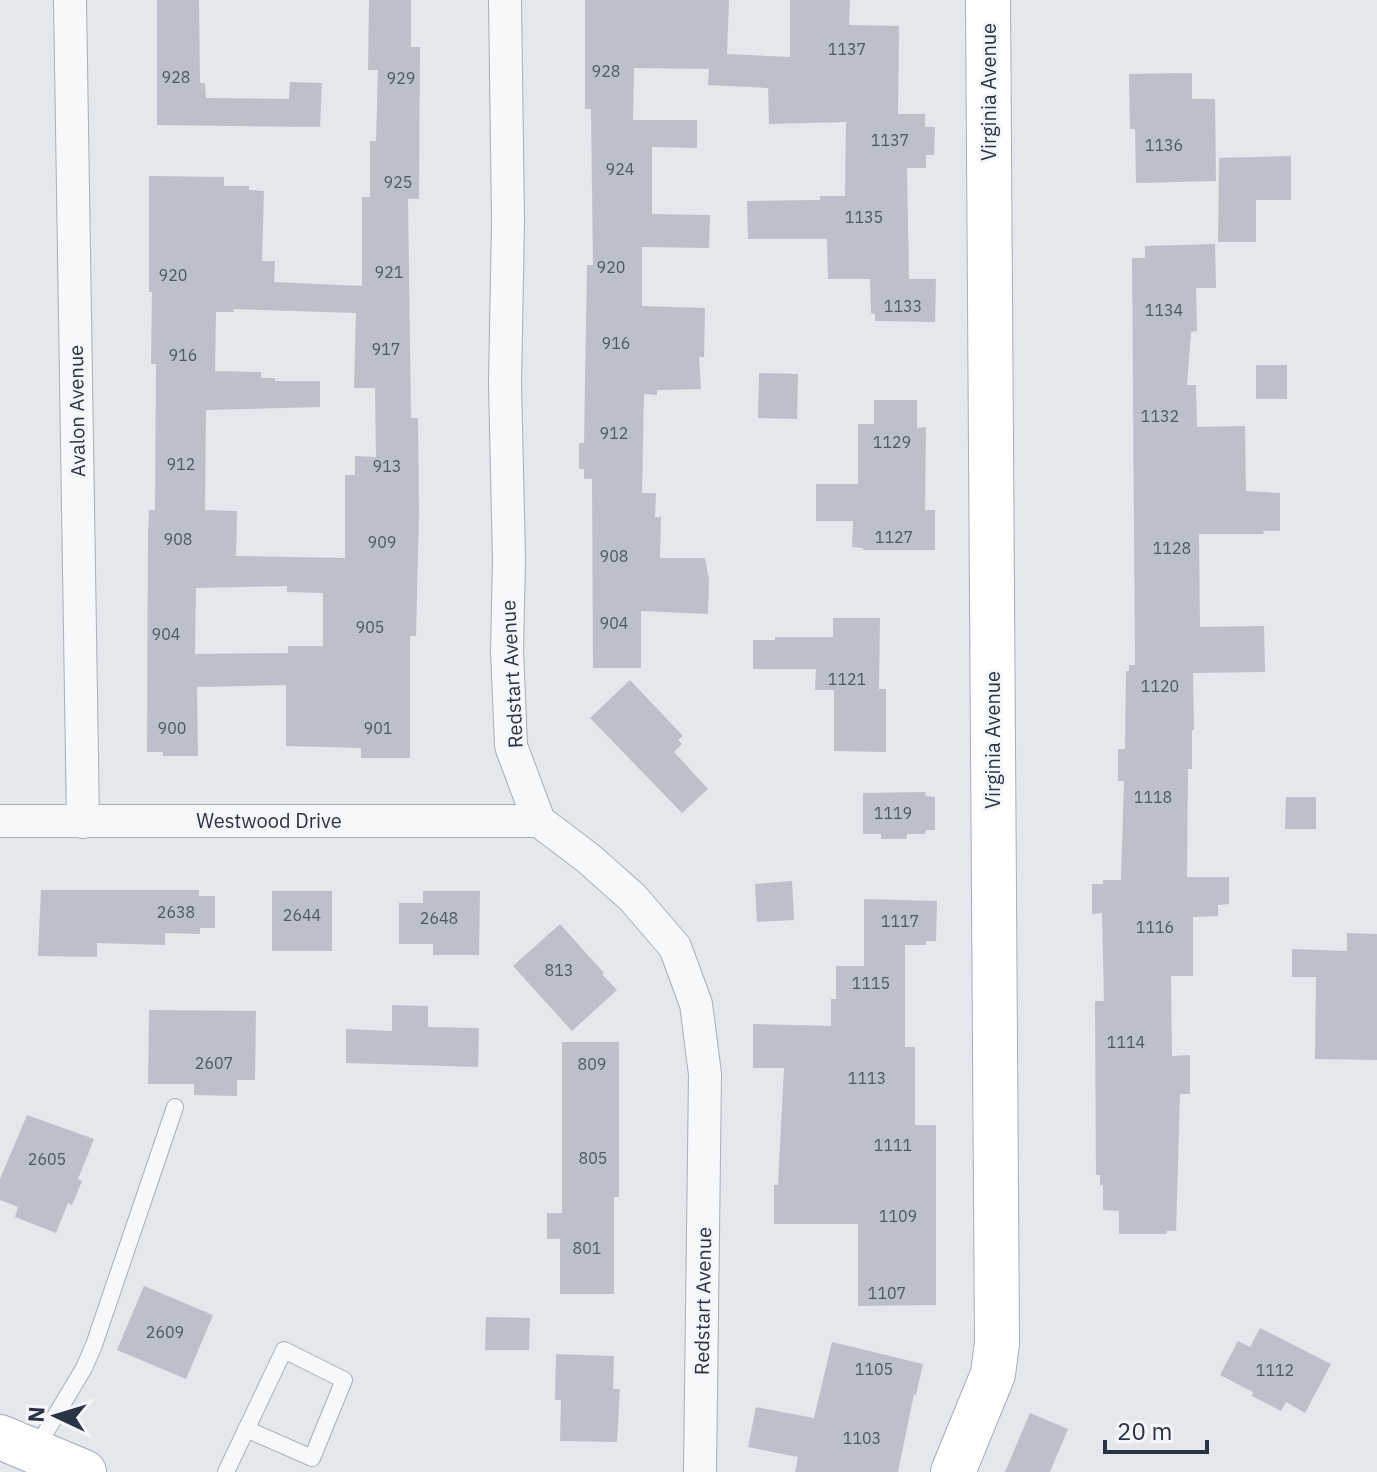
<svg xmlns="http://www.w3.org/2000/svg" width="1377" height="1472" font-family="'IBM Plex Sans',sans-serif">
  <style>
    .building { fill: #bbc0ca; fill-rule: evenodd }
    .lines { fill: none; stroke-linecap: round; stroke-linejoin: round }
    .lane-casing { stroke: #a9aeb7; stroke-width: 18 }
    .street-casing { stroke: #a9aeb7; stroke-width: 34 }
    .secondary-casing { stroke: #a9aeb7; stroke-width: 46 }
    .primary-casing { stroke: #a3abb8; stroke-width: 46 }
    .lane { stroke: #f7f8fa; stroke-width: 16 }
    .street { stroke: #f7f8fa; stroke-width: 32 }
    .secondary { stroke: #fff; stroke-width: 44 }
    .primary { stroke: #fff; stroke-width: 44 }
    .labels { text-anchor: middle; stroke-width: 6; stroke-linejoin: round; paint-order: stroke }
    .number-label { font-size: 16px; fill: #4f5766 }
    .street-label { font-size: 20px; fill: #2b3445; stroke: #f4f6f9 }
  </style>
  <rect width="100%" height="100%" fill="#e4e7ec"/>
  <!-- building -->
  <path class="building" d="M157,0h42l1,83h5l1,15 83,1 1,-17 32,1 -2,44 -163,-2z
    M369,0h42v47h9l-1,152h-11l3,219h7l1,94 -3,124h-6v122h-49v-10l-75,-2v-61l-89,2 1,69h-35v-4h-16l1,-219 1,-23h6l1,-146h-5l1,-72h-3v-116l75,1v9h25v4l15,1 -2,70h13l-1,21 88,4v-89h8v-56h6l2,-71h-10zM233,309l123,4 -2,75h21l1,69 -21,-1v19h-10v83l-109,-2 1,-45 -32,-1 1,-100 114,-3v-26h-45v-3h-14v-6l-46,-1 1,-59h18zM287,586v6l36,1v53h-35v7l-93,1 1,-66z
    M585,0h144l-2,54 63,3v-57h60l-1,25 50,1 -1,88h27v13h10l-1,28h-8v13h-19l2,111h27l-1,43 -60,-1v-7l-4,-1 -1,-34h-42l-1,-40h-79l-1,-38 73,-1v-4h25l1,-74 -77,2 -1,-36 -60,-3 1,-16 -75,-1 -1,52h64v28l-45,-1v67l58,1 -1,33 -67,-1v59l63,2 -1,49h-5l2,32 -44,1v5l-13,-1 -2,99h14l-1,24h6l-1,41h45l4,21 -1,35 -67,-3v57h-48l-1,-189h-8v-10h-5v-26h5l3,-178h6l-2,-156h-6z
    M1192,73v26h23l1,82 -80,2 -1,-54h-5l-1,-55z
    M1291,156v44h-35v42h-38l1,-84z
    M1215,244l1,44h-20l1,43 -6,1 -4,53h9l1,42 48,-1 1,65 34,2v38h-17l1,3h-65l1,93 64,-1 1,46 -72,1 1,57h-2v39h-4l-1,108h42v27l-11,1v11l-25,1v59h-22l1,80 18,-1v39h-10l-4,137h-9l-1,3h-47v-23l-16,-1v-25h-3v-10h-4l-1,-174h9l-2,-88 -10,1v-30h11v-4h18l3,-99h-6v-32h7l1,-78h3v-6h6l-3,-407h13v-12z
    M1256,365h31v34h-31z
    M759,373l39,1 -1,45 -39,-1z
    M874,400h43v28l9,-1 -1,83h10v40h-72v-2l-11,-1 1,-26h-37v-37h42v-60h16z
    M833,618h47l-1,71h7v63l-52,-1v-61h-19l1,-21h-63v-29h22v-3h58z
    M630,680l53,56 -5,4 4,4 -8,8 34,37 -26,24 -92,-95z
    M926,792l-1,4 10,1v33h-9l-1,4h-18l-1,5h-25v-5h-18v-41z
    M1286,797h30v32h-31z
    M792,881l2,39 -37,2 -2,-38z
    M41,890h158v6h16v32h-15v6l-35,-1v12l-68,-2v14l-59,-1z
    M272,891h60v60h-60z
    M423,891h57l-1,64h-46v-11h-34v-41h24z
    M864,899l73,2 -1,40h-10v4h-21v102h10v78h21v180l-78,1v-82h-84v-39h4l6,-117h-31v-44l78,2v-27h5v-33h28z
    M560,924l44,49 -2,1 15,16 -45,41 -59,-65z
    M1347,933l30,1v126l-62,-1 1,-82h-24v-28l55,2z
    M392,1005l36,1v21l51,1 -1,39 -132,-4v-34l46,2z
    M149,1010l107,1 -1,69h-18v16l-43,-1v-11h-46z
    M562,1042h57v155h-5v97h-54v-55h-13v-26h15z
    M27,1115l67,24 -16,40 4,2 -10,24 -4,-2 -12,30 -41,-16 3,-10 -18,-7v-21z
    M144,1286l69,29 -27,64 -69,-29z
    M486,1317l44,1 -1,32h-44z
    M1260,1328l71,36 -26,49 -19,-11 -5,9 -29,-15 1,-4 -33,-17 18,-34 12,6z
    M832,1342l91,22 -7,31 -2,-1 -16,78h-103l3,-15 -50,-10 8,-40 58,11z
    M556,1354l58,2 -1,33h7l-3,53 -57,-1 1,-41h-6z
    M1030,1413l38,16 -18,43h-45z"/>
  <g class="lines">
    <!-- lane casing -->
    <g class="lane-casing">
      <path id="lane" d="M35,1450l49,-82 10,-23 81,-238
        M226,1472l58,-122 60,30 -32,78 -66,-29"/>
    </g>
    <!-- street casing -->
    <g class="street-casing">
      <path id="street" d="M70,0l13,822
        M505,0l3,221 -3,162 4,177 -2,90 4,96 28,75 49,37 45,40 42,49 21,57 9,70 -5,398
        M0,821h539"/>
    </g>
    <!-- secondary casing -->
    <g class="secondary-casing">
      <path id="secondary" d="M953,1472l40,-98 4,-31 -9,-1343"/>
    </g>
    <!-- primary casing -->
    <g class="primary-casing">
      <path id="primary" d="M0,1437l84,35"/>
    </g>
    <!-- lane -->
    <use href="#lane" class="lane"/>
    <!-- street -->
    <use href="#street" class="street"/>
    <!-- secondary -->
    <use href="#secondary" class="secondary"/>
    <!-- primary -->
    <use href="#primary" class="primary"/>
  </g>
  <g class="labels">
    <!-- number labels -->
    <g class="number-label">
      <text x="847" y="55">1137</text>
      <text x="606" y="77">928</text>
      <text x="176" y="83">928</text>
      <text x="401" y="84">929</text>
      <text x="890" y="146">1137</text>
      <text x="1164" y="151">1136</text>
      <text x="620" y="175">924</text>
      <text x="398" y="188">925</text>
      <text x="864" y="223">1135</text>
      <text x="611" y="273">920</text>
      <text x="389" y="278">921</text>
      <text x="173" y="281">920</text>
      <text x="903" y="312">1133</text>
      <text x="1164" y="316">1134</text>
      <text x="616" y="349">916</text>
      <text x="386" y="355">917</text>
      <text x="183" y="361">916</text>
      <text x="1160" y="422">1132</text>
      <text x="614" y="439">912</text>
      <text x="892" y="448">1129</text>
      <text x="181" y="470">912</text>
      <text x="387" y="472">913</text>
      <text x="894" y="543">1127</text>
      <text x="178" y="545">908</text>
      <text x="382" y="548">909</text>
      <text x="1172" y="554">1128</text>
      <text x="614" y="562">908</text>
      <text x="614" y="629">904</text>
      <text x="370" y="633">905</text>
      <text x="166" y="640">904</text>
      <text x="847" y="685">1121</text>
      <text x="1160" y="692">1120</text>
      <text x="172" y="734">900</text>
      <text x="378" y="734">901</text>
      <text x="1153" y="803">1118</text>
      <text x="893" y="819">1119</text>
      <text x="176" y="918">2638</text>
      <text x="302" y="921">2644</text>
      <text x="439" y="924">2648</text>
      <text x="900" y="927">1117</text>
      <text x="1155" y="933">1116</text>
      <text x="559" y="976">813</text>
      <text x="871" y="989">1115</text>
      <text x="1126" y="1048">1114</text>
      <text x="214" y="1069">2607</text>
      <text x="592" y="1070">809</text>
      <text x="867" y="1084">1113</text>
      <text x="893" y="1151">1111</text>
      <text x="593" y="1164">805</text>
      <text x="47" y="1165">2605</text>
      <text x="898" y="1222">1109</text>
      <text x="587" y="1254">801</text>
      <text x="887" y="1299">1107</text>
      <text x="165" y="1338">2609</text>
      <text x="874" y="1375">1105</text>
      <text x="1275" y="1376">1112</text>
      <text x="862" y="1444">1103</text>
    </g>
    <!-- street labels -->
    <g class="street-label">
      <text transform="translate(989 92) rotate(-90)" y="7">Virginia Avenue</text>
      <text transform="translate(77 411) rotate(-91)" y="7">Avalon Avenue</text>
      <text transform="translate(512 674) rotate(-93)" y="7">Redstart Avenue</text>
      <text transform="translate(993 740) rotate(-90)" y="7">Virginia Avenue</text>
      <text x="269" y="828">Westwood Drive</text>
      <text transform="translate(703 1301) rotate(-89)" y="7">Redstart Avenue</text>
    </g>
  </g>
  <!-- north arrow -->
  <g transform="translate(56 1416) rotate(274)" stroke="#f4f6f9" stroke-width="6" paint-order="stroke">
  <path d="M0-6L14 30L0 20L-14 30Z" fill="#2b3445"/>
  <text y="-12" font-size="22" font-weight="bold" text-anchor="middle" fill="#2b3445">N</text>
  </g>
  <!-- scale -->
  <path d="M1105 1440v12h102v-12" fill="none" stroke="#2b3445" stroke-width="4"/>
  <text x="1117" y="1440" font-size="24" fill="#2b3445" stroke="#f4f6f9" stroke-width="6" paint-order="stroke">20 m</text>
</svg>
